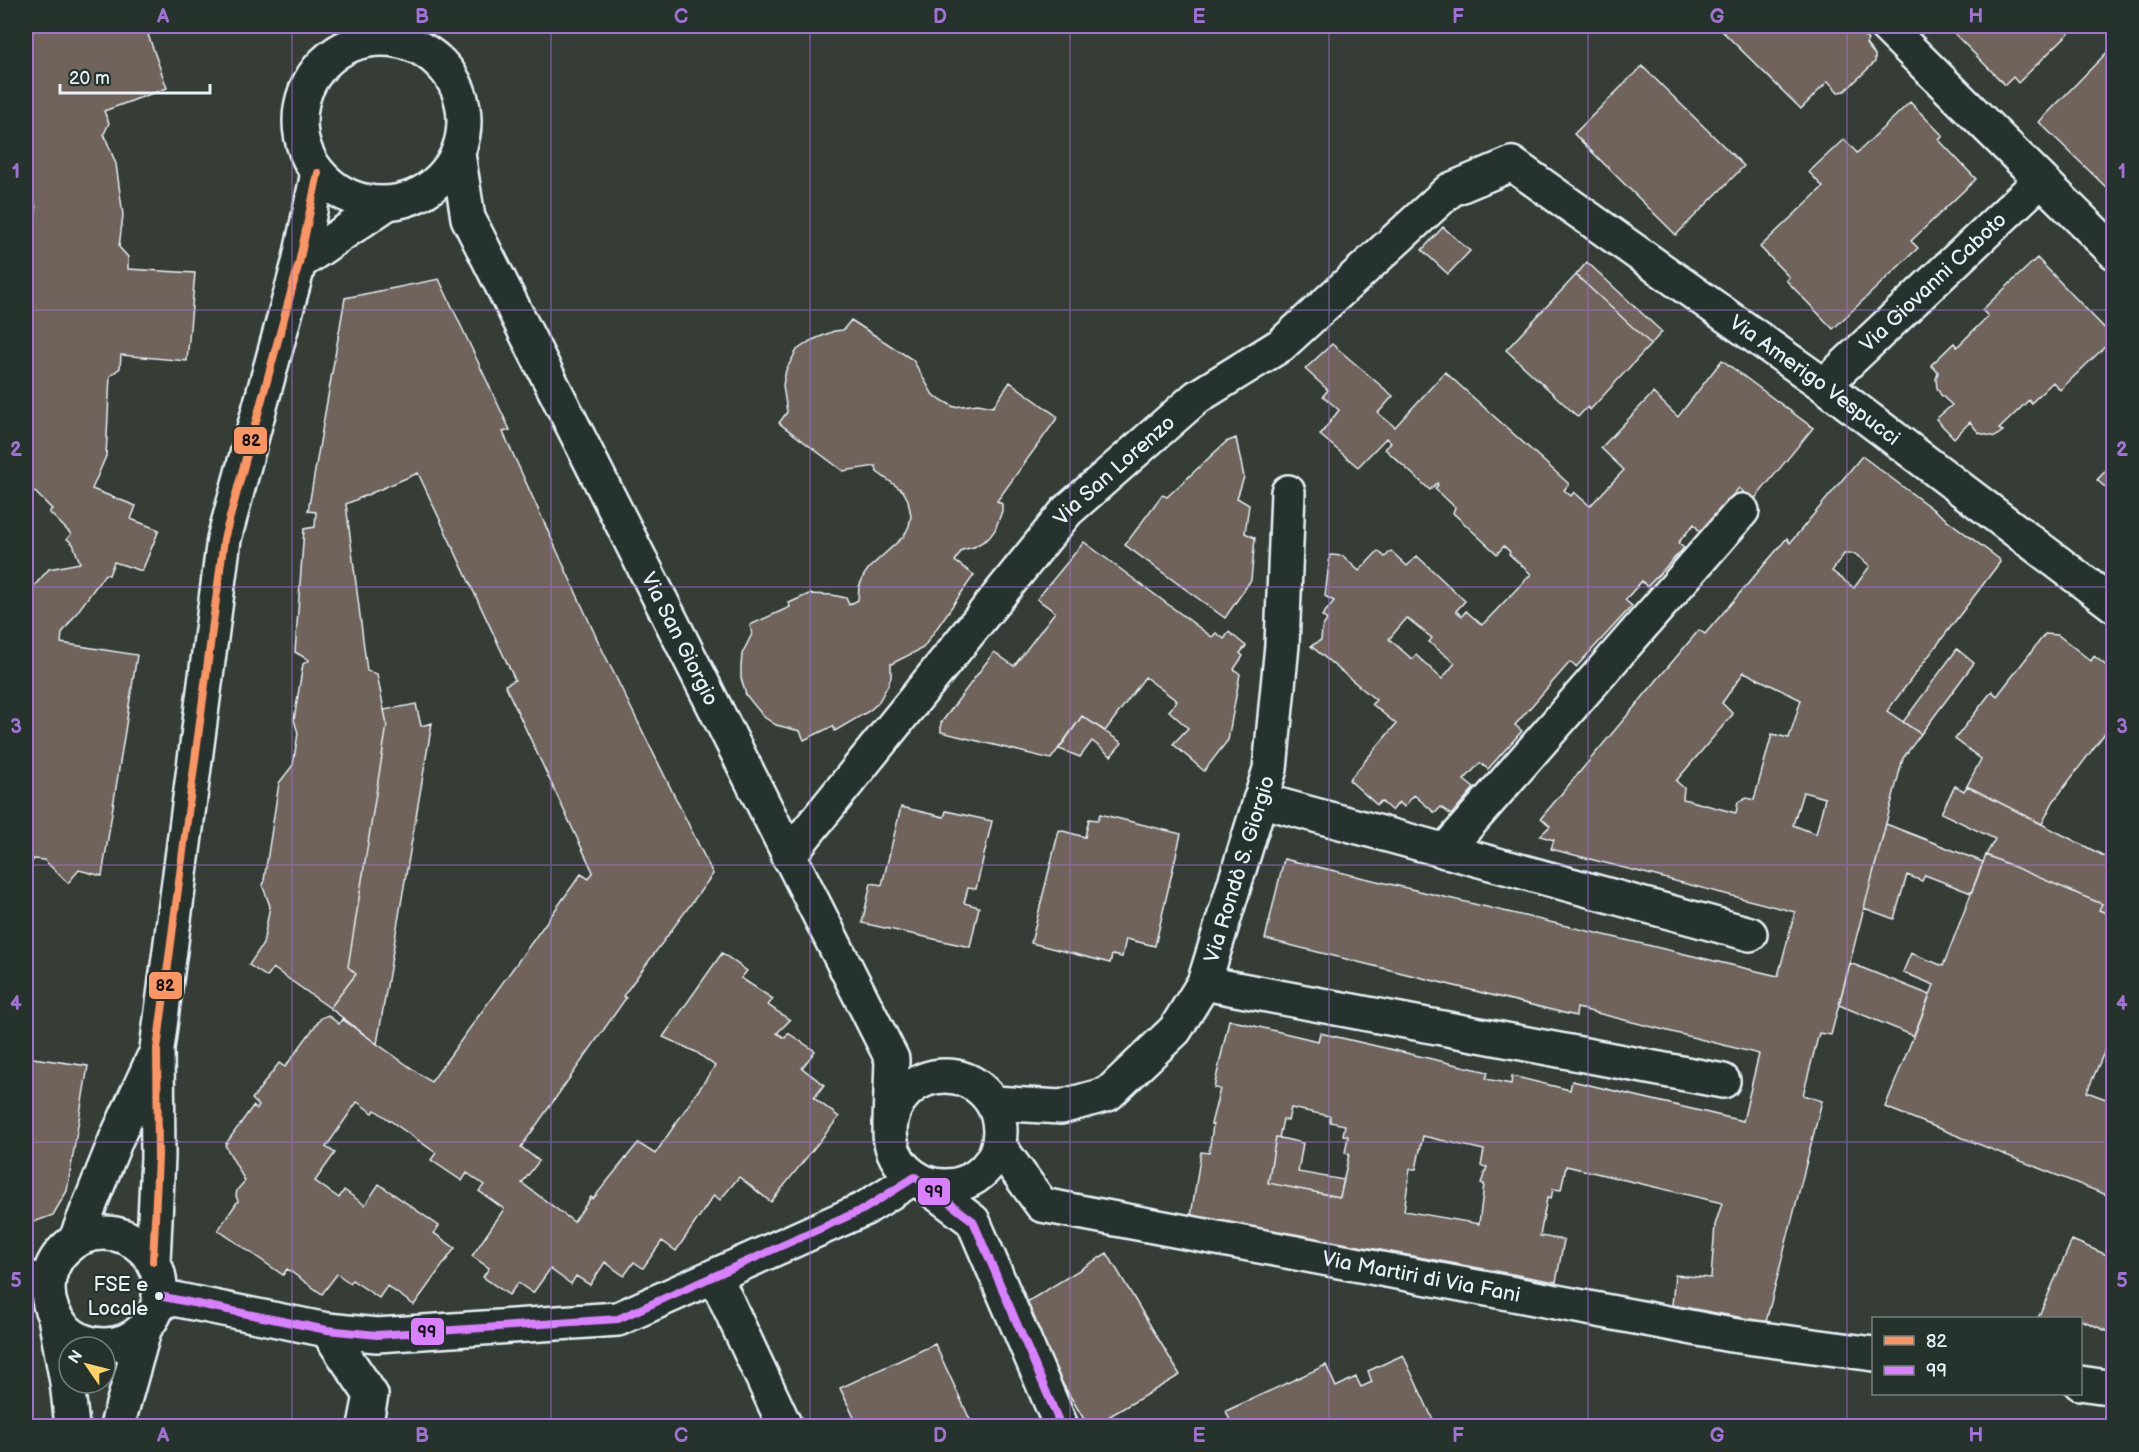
<svg xmlns="http://www.w3.org/2000/svg" width="2139" height="1452" font-family="'Balsamiq Sans',sans-serif">
  <style>
    .building { fill: #70645c; stroke: #e8f1f8; stroke-width: 1.5; fill-rule: evenodd }
    .lines { fill: none; stroke-linecap: round; stroke-linejoin: round }
    .minor-casing { stroke: #e8f1f8; stroke-width: 38 }
    .tertiary-casing { stroke: #e8f1f8; stroke-width: 38 }
    .secondary-casing { stroke: #e8f1f8; stroke-width: 38 }
    .minor { stroke: #26332d; stroke-width: 33 }
    .tertiary { stroke: #26332d; stroke-width: 33 }
    .secondary { stroke: #26332d; stroke-width: 33 }
    .bus-1-casing { stroke: #26332d; stroke-width: 12 }
    .bus-2-casing { stroke: #26332d; stroke-width: 12 }
    .bus-1 { stroke: #fb9564; stroke-width: 8 }
    .bus-2 { stroke: #d880ff; stroke-width: 8 }
    .grid { fill: none; stroke: #a171d3; stroke-width: 1.5; stroke-opacity: 0.55 }
    .bus-dot { fill: #e8f1f8; stroke: #26332d; stroke-width: 2 }
    .labels { text-anchor: middle; stroke-width: 4.5; stroke-linejoin: round; paint-order: stroke }
    .bus-label { font-size: 20px; fill: #e8f1f8; stroke: #26332d; text-anchor: end }
    .street-label { font-size: 21px; fill: #e8f1f8; stroke: #26332d }
    .line-badge { stroke: #26332d; stroke-width: 2 }
    .pale-badge-label { font-size: 16px; text-anchor: middle; font-weight: bold; fill: #111 }
    .neatline { fill: none; stroke: #a171d3; stroke-width: 2 }
    .grid-label { font-size: 20px; text-anchor: middle; font-weight: bold; fill: #a171d3 }
  </style>
  <rect width="100%" height="100%" fill="#353d36"/>
  <filter id="ink" filterUnits="userSpaceOnUse"><feTurbulence type="fractalNoise" baseFrequency=".0167" numOctaves="2"/><feDisplacementMap in="SourceGraphic" scale="12" xChannelSelector="R" yChannelSelector="G"/><feConvolveMatrix kernelMatrix="1 2 1 2 8 2 1 2 1" color-interpolation-filters="sRGB"/></filter>
  <g filter="url(#ink)">
    <!-- building -->
    <path class="building" d="M26,26h48l1,2 8,-2h62l22,62 -63,23 5,12 -5,11 12,30 7,51 -4,32 9,10v12l67,4 -8,88 -66,-6 -1,13 -10,8 -4,80 -14,33 44,17 -5,13 28,11 -17,41 -28,-9 -5,13 -4,-1 -43,59 -1,10 76,12 -35,221 -23,-6 -11,13 -24,-23 -10,-1 -8,9v-273l23,-26 31,-6 -7,-19 -6,-5 4,-5 -22,-22 3,-3 -18,-18 -8,9v-168l10,-124 -10,-34z
      M1717,26h136l15,14 -2,4 9,11v7l-30,29 -7,1 -10,-11 -27,28z
      M1958,26h118l-58,57 -5,-6 -8,8 -53,-54z
      M2114,45v144l-3,3 -72,-70z
      M1642,66l102,100 -68,69 -102,-101z
      M1910,102l33,34 -4,4 37,39 -65,62 7,7 -85,81 -47,-49 3,-3 -29,-30 63,-60 -14,-15 35,-33 13,14z
      M1443,227l27,24 -22,23 -26,-24z
      M2037,258l77,80 -54,52 -7,-8 -22,21 -2,-3 -30,29 4,2 -8,6 -16,-4 -9,-11 -16,16 -18,-19 16,-14 -11,-10 -4,-7 -1,-9 2,-7 -7,-7 23,-22 3,4 31,-31 -6,-6z
      M1587,262l75,70 -11,12 -75,-69z
      M1576,275l75,69 -61,66 -3,-3 -9,10 -72,-67z
      M439,279l71,151 -7,2 95,209 115,233 -90,122 3,2 -105,149 18,14 -17,22 52,39 17,-25 2,2 45,-56 17,11 60,-88 -19,-14 -33,-15 59,-84 25,18 -6,7 32,21 -5,6 22,15 -13,13 8,5 3,-5 27,18 -13,17 22,17 -10,13 25,19 -68,85 -32,-25 -19,23 -6,-5 -38,56 -14,-10 -19,27 -9,-6 -10,14 -19,-14 -15,23 -14,-9 -5,8 -21,-15 -17,24 -15,-10 -9,12 -26,-18 6,-9 -17,-12 32,-47 -25,-18 5,-6 -17,-12 -5,8 -31,-21 5,-7 -61,-43 -2,3 -16,-11 -31,45 9,6 -20,28 24,17 5,-8 21,15 14,-21 60,42 -5,7 21,15 -41,57 -27,-19 -8,12 -27,-18 -2,3 -13,-9 -15,20 -35,-25 -4,6 -65,-45 20,-29 -2,-5 1,-6 8,-9 -20,-36 28,-39 4,3 2,-3 -7,-7 27,-36 6,4 36,-49 7,-3 11,9 3,-5 89,63 150,-208 8,5 4,-7 -88,-187 10,-5 -97,-207 -72,31 21,167 10,3 10,51 -39,242 8,7 -26,34 -57,-40 -6,9 -18,-12 14,-21 7,-38 -7,-19 16,-104 14,-18 5,-32 -4,-13 9,-56 6,-4 -14,-8 9,-123 11,-2 1,-15 -8,-1 37,-213z
      M851,320l62,40 20,35 21,12 24,-3 15,3 17,-25 48,35 -61,84 5,3v7l-7,19 -6,8 -15,9 -12,3 -7,11 19,14 -51,73 -32,16v13l-3,8 -10,18 -9,8 -34,20 -2,-5 -29,14 -4,-9 -24,-6 -12,-8 -18,-22 -5,-17v-11l1,-13 10,-20 -2,-9 40,-18 -1,-4 20,-9 23,1 14,3 3,7 9,-5 1,-13 5,-12 5,-7 35,-32 5,-10 2,-10 -3,-16 -5,-9 -26,-19 -1,-6 -33,5 -64,-48 8,-11 -4,-27 3,-15 11,-20 13,-9 24,-10 9,-1z
      M1332,344l61,52 -15,17 17,14 50,-55 124,112 -5,6 7,6 3,-4 16,14 34,-36 -23,-22 52,-55 25,24 44,-57 91,68 -60,73 -14,-13 -39,44 -6,-8 -16,19 6,5 -37,39 -5,-6 -17,19 7,6 -56,61 -6,-5 -55,63 7,6 -34,38 -8,-6 -16,17 10,8 -23,27 -10,-8 -6,6 -21,-18 -10,12 -5,-5 -7,9 -11,-10 -4,4 -28,-25 47,-56 -24,-20 4,-4 -65,-54 10,-6 1,-12 5,-8 -5,-4 12,-15 -9,-5 5,-41 13,1 16,15 19,-20 7,6 6,-6 16,15 10,-10 48,45 -9,10 6,5 4,-5 16,14 49,-51 -22,-20 1,-2 -6,-6 -7,8 -44,-41 2,-6 -20,-18 3,-4 -1,-2 -7,7 -45,-41 6,-6 -5,-5 -28,29 -38,-32 19,-25 -16,-14 5,-6 -23,-21zM1407,618l25,20 -3,4 26,21 -13,16 -26,-24 -4,4 -23,-20z
      M1236,438l8,39 -7,21 12,7 -4,28 10,5 -4,42 -26,38 -100,-73 37,-50 5,2 59,-55z
      M1862,456l137,103 1,3 -113,149 34,23 -18,24 -72,277 -12,-2 -16,62 19,6 -56,221 -94,-17 3,-30 36,3 4,-53 7,-22 -156,-37 -5,24 -8,-1 -2,10 -4,-1 -7,38 24,4 -8,42 -365,-66 10,-64 8,1 4,-28 -2,-1 9,-35 -6,-1 15,-68 89,21 2,-8 168,39 -2,7 25,5 1,-8 58,14 2,-9 171,40 16,-67 -182,-46 -1,8 -311,-77 19,-80 494,117 17,-64 -244,-63 3,-9 -14,-4 10,-10 -9,-8 158,-188 6,4 82,-96 3,5zM1844,554h11l15,12 -16,22 -22,-17zM1744,672l57,28 -12,38 -17,-4 -18,66 -7,-2 -9,4 -2,11 -53,-14 1,-11 -8,-7 57,-67 -11,-11zM1803,792l22,6 -9,36 -23,-9zM1291,1108l39,8v6l15,3 -2,10 5,1 -3,17 4,1 -9,43 -72,-14 8,-46 3,1 4,-19 5,2zM1423,1136l61,14 -3,16 6,1 -6,16 3,1 -5,40 -75,-13 6,-42h6z
      M2114,462v33l-17,-15z
      M1084,542l128,95 4,-4 8,6 5,-7 17,14 -6,7 3,3 -9,13 6,5 -12,66 -24,31 -31,-27 15,-16 -19,-17 8,-10 -32,-24 -40,54 -23,-15 -31,43 -110,-27v-9l53,-71 20,14 41,-54 -18,-13z
      M2045,634l13,1 33,26 3,-5 20,16v49l-61,81 -11,22 -75,-38 14,-27 -26,-20 37,-48 5,5z
      M1957,649l17,14 -53,71 -18,-12z
      M416,704l5,22 11,-3 -55,321 -47,-36 26,-34 -8,-7 39,-242 -3,-15z
      M1082,716l40,27 -11,13 -19,-15 -12,16 -21,-8z
      M1955,786l9,5 3,-5 147,75v55l-15,-6 3,-6 -116,-49 9,-16 -54,-26z
      M901,807l43,10 2,-6 46,10 -16,68 -8,-1 -4,15 15,4 -9,40 -108,-24 9,-40 11,2z
      M1100,814l81,20 -26,112 -29,-7 -4,18 -10,-2 -2,8 -79,-20 28,-113 26,7 4,-18 9,1z
      M1886,824l97,38 -12,31 -46,-18 -3,6 -15,-6 -13,44 -30,-11z
      M1986,855l116,49 -3,6 15,6v47l-6,13 6,2v51l-27,63 27,10v96l-229,-91 49,-122 -31,-13 8,-19 32,13z
      M1850,963l80,32 -16,41 -75,-31z
      M26,1057l62,9 -21,125 -14,24 -27,10z
      M1276,1137l27,6 -5,29 46,8 -4,17 -72,-14z
      M2072,1240l42,18v76l-40,-17 -1,1h-35z
      M1107,1253l73,122 -87,51h-5l-71,-118z
      M935,1344l38,82h-115l-18,-38z
      M1403,1355l33,71h-214l9,-3 -5,-12 100,-46 10,22 20,-10 5,10 11,-5 -4,-11z"/>
    <g class="lines">
      <!-- minor casing -->
      <g class="minor-casing">
        <g id="minor">
          <path d="M1886,26l228,226"/>
          <path id="s1" d="M1824,385l217,-205"/>
          <path d="M1260,800l490,134"/>
          <path d="M1445,851l297,-340"/>
          <path id="s2" d="M788,856l279,-345 130,-114 84,-52 169,-155 62,-26 312,221 290,220"/>
          <path d="M1204,983l519,98"/>
          <path id="s3" d="M993,1103l68,4 47,-13 67,-64 29,-47 66,-214 12,-124 6,-153"/>
          <path id="s4" d="M999,1146l43,59 689,130 143,19"/>
          <path d="M715,1276l70,150"/>
          <path d="M26,1278l21,4"/>
          <path d="M159,1296l168,34 50,5 241,-16 246,-110 51,-32"/>
          <path d="M327,1330l44,65 -6,31"/>
          <path d="M2080,1383l34,5"/>
        </g>
      </g>
      <!-- tertiary casing -->
      <g class="tertiary-casing">
        <path id="tertiary" d="M299,263l87,-59
          M48 1289a56 56 0 1 1 112 0a56 56 0 1 1-112 0Z
          M76,1239l41,-102 36,-78
          M153,1261l5,-104 -1,-108 67,-510 75,-276 19,-90
          M55,1317l12,65 5,44
          M117,1426l28,-99"/>
      </g>
      <!-- secondary casing -->
      <g class="secondary-casing">
        <g id="secondary">
          <circle cx="382" cy="121" r="82"/>
          <path id="s5" d="M458,154l10,64 424,841 -2,64"/>
          <circle cx="945" cy="1131" r="55"/>
          <path d="M920,1181l53,40 88,205"/>
        </g>
      </g>
      <!-- minor -->
      <use href="#minor" class="minor"/>
      <!-- tertiary -->
      <use href="#tertiary" class="tertiary"/>
      <!-- secondary -->
      <use href="#secondary" class="secondary"/>
      <!-- bus-1 casing -->
      <g class="bus-1-casing">
        <path id="bus-1" d="M153,1261l5,-104 -1,-108 67,-510 75,-276 19,-90"/>
      </g>
      <!-- bus-2 casing -->
      <g class="bus-2-casing">
        <path id="bus-2" d="M159,1296l168,34 50,5 241,-16 246,-110 51,-32 58,44 88,205"/>
      </g>
      <!-- bus-1 -->
      <use href="#bus-1" class="bus-1"/>
      <!-- bus-2 -->
      <use href="#bus-2" class="bus-2"/>
    </g>
  </g>
  <!-- grid -->
  <path class="grid" d="M292,26v1400M551,26v1400M810,26v1400M1070,26v1400M1329,26v1400M1588,26v1400M1847,26v1400M26,310h2088M26,587h2088M26,865h2088M26,1142h2088"/>
  <!-- markers -->
  <circle class="bus-dot" cx="159" cy="1296" r="5"/>
  <g class="labels">
    <!-- bus labels -->
    <g class="bus-label">
      <text x="148" y="1291">FSE e<tspan x="148" dy="24">Locale</tspan></text>
    </g>
    <!-- street labels -->
    <g class="street-label">
      <text dy="7" stroke="none"><textPath href="#s1" startOffset="150">Via Giovanni Caboto</textPath></text>
      <text dy="7" stroke="none"><textPath href="#s2" startOffset="1384">Via Amerigo Vespucci</textPath></text>
      <text dy="7" stroke="none"><textPath href="#s2" startOffset="506">Via San Lorenzo</textPath></text>
      <text dy="7" stroke="none"><textPath href="#s5" startOffset="536">Via San Giorgio</textPath></text>
      <text dy="7" stroke="none"><textPath href="#s3" startOffset="384">Via Rondò S. Giorgio</textPath></text>
      <text dy="7" stroke="none"><textPath href="#s4" startOffset="459">Via Martiri di Via Fani</textPath></text>
    </g>
  </g>
  <g class="line-badge">
    <rect x="233" y="426" width="35" height="29" rx="6" fill="#fb9564"/>
    <rect x="148" y="971" width="35" height="29" rx="6" fill="#fb9564"/>
    <rect x="917" y="1177" width="34" height="29" rx="6" fill="#d880ff"/>
    <rect x="410" y="1317" width="35" height="29" rx="6" fill="#d880ff"/>
  </g>
  <g class="pale-badge-label">
    <text x="251" y="446">82</text>
    <text x="165" y="991">82</text>
    <text x="934" y="1197">99</text>
    <text x="427" y="1337">99</text>
  </g>
  <!-- margin -->
  <rect width="2139" height="1452" fill="none" stroke="#26332d" stroke-width="66"/>
  <!-- legend -->
  <rect x="1872" y="1317" width="210" height="78" fill="#26332d" stroke="#747f7e" stroke-width="1.5"/>
  <rect x="1884" y="1336" width="30" height="9" fill="#fb9564" stroke="#747f7e" stroke-width="1.5"/>
  <text x="1926" y="1347" font-size="18" fill="#e8f1f8">82</text>
  <rect x="1884" y="1366" width="30" height="9" fill="#d880ff" stroke="#747f7e" stroke-width="1.5"/>
  <text x="1926" y="1377" font-size="18" fill="#e8f1f8">99</text>
  <!-- north arrow -->
  <g transform="translate(87 1365) rotate(305)"><circle r="28" fill="#26332d" stroke="#747f7e" stroke-width="1.5"/>
  <path d="M0-4.5L10 22L0 15L-10 22Z" fill="#ffd166"/>
  <text y="-9" font-size="16" font-weight="bold" text-anchor="middle" fill="#e8f1f8">N</text>
  </g>
  <!-- scale -->
  <path d="M60 84v9h150v-9" fill="none" stroke="#e8f1f8" stroke-width="3"/>
  <text x="69" y="84" font-size="18" fill="#e8f1f8" stroke="#26332d" stroke-width="4.5" paint-order="stroke">20 m</text>
  <rect x="33" y="33" width="2073" height="1386" class="neatline"/>
  <g class="grid-label">
    <text x="163" y="23">A</text>
    <text x="422" y="23">B</text>
    <text x="681" y="23">C</text>
    <text x="940" y="23">D</text>
    <text x="1199" y="23">E</text>
    <text x="1458" y="23">F</text>
    <text x="1717" y="23">G</text>
    <text x="1976" y="23">H</text>
    <text x="16" y="178">1</text>
    <text x="2122" y="178">1</text>
    <text x="16" y="456">2</text>
    <text x="2122" y="456">2</text>
    <text x="16" y="733">3</text>
    <text x="2122" y="733">3</text>
    <text x="16" y="1010">4</text>
    <text x="2122" y="1010">4</text>
    <text x="16" y="1287">5</text>
    <text x="2122" y="1287">5</text>
    <text x="163" y="1442">A</text>
    <text x="422" y="1442">B</text>
    <text x="681" y="1442">C</text>
    <text x="940" y="1442">D</text>
    <text x="1199" y="1442">E</text>
    <text x="1458" y="1442">F</text>
    <text x="1717" y="1442">G</text>
    <text x="1976" y="1442">H</text>
  </g>
</svg>
